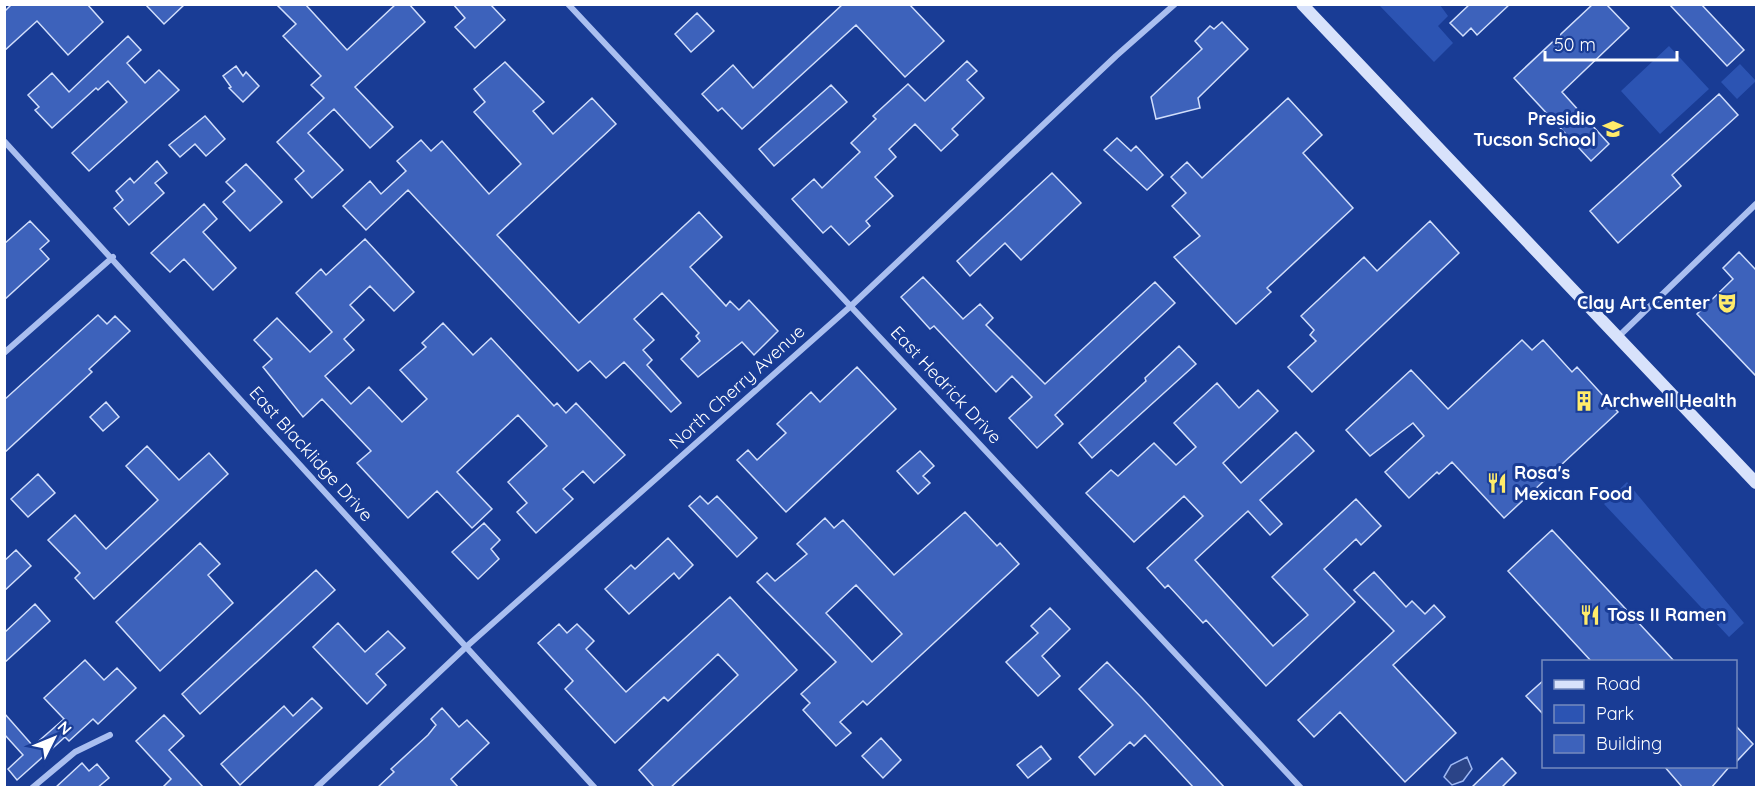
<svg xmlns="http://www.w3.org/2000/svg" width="1761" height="792" font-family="Quicksand,sans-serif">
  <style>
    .green { fill: #2c54b3 }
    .water { fill: #2b4487; stroke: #9db7f3; stroke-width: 1.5 }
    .building { fill: #3d62bb; stroke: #d1defb; stroke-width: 1.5; fill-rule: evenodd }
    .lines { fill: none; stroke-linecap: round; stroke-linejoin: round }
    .street { stroke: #aabff0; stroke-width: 6 }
    .secondary { stroke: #d8e2fb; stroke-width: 12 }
    .labels { text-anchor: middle; stroke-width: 6; stroke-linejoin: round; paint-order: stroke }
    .poi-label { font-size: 18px; font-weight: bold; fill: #fff; stroke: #193c95; text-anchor: start }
    .street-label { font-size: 18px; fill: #fff; stroke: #193c95 }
  </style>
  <rect width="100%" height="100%" fill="#193c95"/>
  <!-- green -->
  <path class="green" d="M1379,5h61l8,11 -10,10 15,17 -19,19z
    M1669,46l40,43 -49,45 -39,-43z
    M1740,64l16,17 -19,18 -16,-17z
    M1627,482l117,141 -15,14 -125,-133z"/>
  <!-- water -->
  <path class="water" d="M1467,757l5,12 -9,12 -11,4 -8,-8 7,-12z"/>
  <!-- building -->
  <path class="building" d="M12,4h75l16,18 -35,33 -31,-34 -33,30v-39z
    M145,4h40l-21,20z
    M276,4h29l42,46 49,-46h13l16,18 -70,65 38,40 -23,21 -36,-39 -26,24 35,37 -31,28 -17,-19 9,-8 -27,-29 47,-44 -13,-13 10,-9 -38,-40 13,-12z
    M453,4h37l15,16 -30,28 -20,-21 10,-9z
    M843,4h66l35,37 -39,36 -49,-52 -114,104 -20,-21 -4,3 -16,-17 31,-29 20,23z
    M1470,4h40l-33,31 -6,-7 -8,8 -13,-13z
    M1593,4h13l23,24 -67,64 47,52 -18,17 -77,-83z
    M1669,4h32l43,46 -17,16z
    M697,13l17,18 -23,21 -16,-18z
    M1222,22l26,27 -50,49 2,10 -44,11 -5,-22 51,-48 -7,-8 15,-15 4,3z
    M128,36l13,14 -14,13 18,20 14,-13 20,20 -90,81 -17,-18 55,-51 -19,-21 -10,9 -2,-2 -44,40 -17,-18 4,-3 -11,-12 24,-22 17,19z
    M967,61l10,10 -10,9 17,18 -32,31 6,6 -17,16 -26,-27 -26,25 7,8 -21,20 18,19 -27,25 4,5 -21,19 -18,-19 -8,7 -31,-34 22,-20 8,9 38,-36 -9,-9 25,-24 -3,-3 35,-32 17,17z
    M505,62l39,40 -11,9 20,23 39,-36 24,26 -119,111 82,88 120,-111 23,25 -32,30 36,39 4,-5 9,9 10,-10 29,31 -24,24 -12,-13 -44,35 -17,-18 19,-18 -4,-5 3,-3 -37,-40 -28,26 20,21 -11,10 9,10 -5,5 34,38 -10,9 -47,-50 -18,16 -16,-17 -12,10 -170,-181 -42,40 -23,-24 27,-25 11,13 25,-23 -9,-10 24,-21 10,11 11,-10 47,53 32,-30 -47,-52 11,-10 -11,-13z
    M236,66l7,10 3,-4 13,14 -16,16 -14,-14 2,-1 -8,-11z
    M831,85l16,17 -73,64 -15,-17z
    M1719,94l19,21 -66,60 9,11 -63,57 -28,-32z
    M1288,98l34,37 -19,18 50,55 -86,80 4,4 -35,32 -62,-67 26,-21 -28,-30 14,-13 -15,-16 16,-15 15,16z
    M205,116l20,23 -19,17 -11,-12 -15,13 -11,-12z
    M1117,138l14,13 5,-5 27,29 -16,15 -43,-40z
    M157,161l10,12 -12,10 9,10 -35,32 -15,-17 9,-8 -7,-9 14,-13 4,5z
    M246,164l36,38 -32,29 -27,-29 12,-11 -9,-9z
    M1052,173l29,30 -60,57 -16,-17 -35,33 -13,-15z
    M204,204l13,15 -14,13 33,36 -23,22 -29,-31 -14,13 -19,-19z
    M30,221l19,20 -9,8 9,10 -45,41v-56z
    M1430,221l29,32 -147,139 -24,-25 28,-26 -6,-6 4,-5 -13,-14 63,-59 13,14z
    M365,239l49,53 -20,19 -24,-25 -20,19 14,15 -20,19 10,11 -29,26 26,28 18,-17 33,35 25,-23 -27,-29 26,-23 -4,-4 21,-20 30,32 18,-17 63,68 3,-3 9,10 10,-10 49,52 -31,28 -11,-12 -20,18 10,10 -37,34 -19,-21 10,-9 -19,-21 39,-36 -29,-31 -61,57 35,37 -20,19 -35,-37 -29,27 -51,-55 14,-12 -49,-52 -19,18 -40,-50 9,-8 -18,-19 23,-22 33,34 22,-20 -36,-39 25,-24 5,6z
    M1739,252l17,18v106l-59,-62 36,-35 -10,-11z
    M923,277l40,42 17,-15 13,14 -7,7 59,59 110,-102 20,21 -120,112 8,9 -26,24 -28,-30 23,-21 -20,-21 -16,16 -62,-66 -4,3 -29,-32z
    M98,315l9,9 8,-8 15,15 -41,38 3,3 -88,81v-53z
    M1522,340l10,10 11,-10 29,32 5,-5 41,45 -114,106 -52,-56 -13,12 -2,-2 -28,26 -24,-26 39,-36 -11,-13 -43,33 -24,-26 65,-60 37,39z
    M1179,346l17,18 -104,94 -13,-15 67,-62 -1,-3z
    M857,367l39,42 -110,103 -49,-52 11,-10 9,10 29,-27 -9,-9 34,-32 9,10z
    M1217,383l22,25 19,-18 20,21 -55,52 18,20 55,-51 18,19 -54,49 22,24 -12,11 -22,-24 -53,49 78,86 35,-31 -36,-38 84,-78 25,27 -20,19 -5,-6 -32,30 31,33 -89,84 -60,-66 -3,3 -35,-38 -3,3 -18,-20 56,-52 -19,-20 -50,46 -48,-49 25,-23 7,6 36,-33 22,22 20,-18 -22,-24z
    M106,402l13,15 -16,14 -13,-14z
    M147,446l32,34 30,-27 19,21 -134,125 -19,-21 5,-5 -32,-33 27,-25 31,34 52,-49 -32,-34z
    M920,451l14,15 -11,10 7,7 -12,11 -21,-23z
    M38,474l17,19 -27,24 -17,-18z
    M700,496l8,8 9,-8 40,42 -20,19 -48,-51z
    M965,512l32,34 3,-3 19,21 -152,141 -4,-4 -23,21 11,11 -15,13 -33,-36 7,-7 -9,-9 35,-32 -79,-80 10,-9 8,8 32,-27 -10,-10 28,-26 9,10 9,-8 51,55zM856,585l46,49 -30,28 -46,-49z
    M484,523l16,17 -9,9 8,10 -21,20 -26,-27z
    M1552,530l70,75 53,57h-83l-84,-91z
    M668,538l25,27 -14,14 -5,-6 -45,41 -24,-25 26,-24 4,4z
    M200,543l20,21 -12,11 25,28 -73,68 -44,-49z
    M16,550l15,16 -27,25v-30z
    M316,570l19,20 -135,124 -18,-20z
    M1374,572l32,35 6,-6 13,13 9,-9 11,12 -52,48 63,68 -51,49 -65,-70 -26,25 -16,-17 96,-89 -40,-41z
    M730,597l67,73 -127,118h-15l-16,-18 99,-95 -20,-21 -50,47 -4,-4 -49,46 -50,-54 8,-8 -35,-38 21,-19 8,9 10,-9 17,17 -8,8 40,43z
    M35,604l15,17 -46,42v-30z
    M1050,608l20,21 -28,27 18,20 -22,20 -32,-34 32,-29 -7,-7z
    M338,623l27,29 23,-21 17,17 -29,26 10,11 -19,19 -54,-57z
    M85,660l19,20 13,-12 19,20 -38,36 -5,-5 -24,22 -4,-4 -48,43 -9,-11 15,-14 -19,-21v-21l29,33 31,-27 -20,-21z
    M1107,662l35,36 83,90h-31l-49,-53 -11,11 -4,-4 -35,33 -16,-18 34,-32 -34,-36z
    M1544,680v35l-18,-19z
    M312,698l10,10 -82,77 -19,-21 63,-58 9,10z
    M442,708l17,19 8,-7 22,23 -38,36 8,9h-82l17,-16 -3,-3 37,-34 8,-10 -5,-6z
    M164,715l20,21 -15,14 35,38h-42l9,-9 -35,-38z
    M1736,726l17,18 -17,18z
    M881,738l20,22 -18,18 -21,-22z
    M1041,746l10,13 -23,19 -11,-13z
    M1502,758l14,15 -15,15h-30z
    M82,763l7,8 8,-7 12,14 -12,10h-42z
    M1664,766h66l-19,22h-28z"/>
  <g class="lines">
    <!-- street -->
    <path class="street" d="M568,4l733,784
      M4,141l591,647
      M1617,338l139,-134
      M4,353l109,-96
      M32,788l43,-36 35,-17
      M316,788l150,-141 386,-342 264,-249 59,-52"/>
    <!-- secondary -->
    <path class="secondary" d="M1302,4l454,479"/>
  </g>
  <!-- icons -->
  <defs>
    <g id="school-bare" transform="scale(1.62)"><path d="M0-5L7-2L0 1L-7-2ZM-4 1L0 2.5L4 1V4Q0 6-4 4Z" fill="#ffeb6a" stroke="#193c95" stroke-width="2.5" paint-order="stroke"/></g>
    <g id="theatre-bare" transform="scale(1.62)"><path d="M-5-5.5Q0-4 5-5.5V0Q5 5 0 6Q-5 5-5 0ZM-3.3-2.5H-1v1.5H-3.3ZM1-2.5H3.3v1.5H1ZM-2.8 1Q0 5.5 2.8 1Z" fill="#ffeb6a" stroke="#193c95" stroke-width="2.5" paint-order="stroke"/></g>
    <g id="building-bare" transform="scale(1.62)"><path d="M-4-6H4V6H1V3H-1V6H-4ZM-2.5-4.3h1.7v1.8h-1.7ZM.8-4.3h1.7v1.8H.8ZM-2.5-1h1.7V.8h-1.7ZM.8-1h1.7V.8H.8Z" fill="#ffeb6a" stroke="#193c95" stroke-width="2.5" paint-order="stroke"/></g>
    <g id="restaurant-bare" transform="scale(1.62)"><path d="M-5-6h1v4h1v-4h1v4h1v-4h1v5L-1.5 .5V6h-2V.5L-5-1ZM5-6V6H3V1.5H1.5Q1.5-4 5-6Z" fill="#ffeb6a" stroke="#193c95" stroke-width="2.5" paint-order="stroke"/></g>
  </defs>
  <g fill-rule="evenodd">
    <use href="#school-bare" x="1613" y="129"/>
    <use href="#theatre-bare" x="1727" y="303"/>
    <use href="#building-bare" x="1584" y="401"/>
    <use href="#restaurant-bare" x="1497" y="483"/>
    <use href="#restaurant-bare" x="1590" y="615"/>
  </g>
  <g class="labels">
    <!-- poi labels -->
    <g class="poi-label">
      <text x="1596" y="125" text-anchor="end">Presidio<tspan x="1596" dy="21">Tucson School</tspan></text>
      <text x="1710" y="309" text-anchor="end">Clay Art Center</text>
      <text x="1601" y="407">Archwell Health</text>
      <text x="1514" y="479">Rosa's<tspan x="1514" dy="21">Mexican Food</tspan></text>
      <text x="1607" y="621">Toss II Ramen</text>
    </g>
    <!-- street labels -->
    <g class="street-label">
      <text transform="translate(946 385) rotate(47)" y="6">East Hedrick Drive</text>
      <text transform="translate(737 387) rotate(-42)" y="6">North Cherry Avenue</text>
      <text transform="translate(311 454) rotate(48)" y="6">East Blacklidge Drive</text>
    </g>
  </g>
  <!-- border -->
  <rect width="1761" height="792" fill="none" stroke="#ffffff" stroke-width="12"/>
  <!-- legend -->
  <rect x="1542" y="660" width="195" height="108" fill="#193c95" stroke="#758abf" stroke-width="1.5"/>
  <rect x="1554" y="680" width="30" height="9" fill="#d8e2fb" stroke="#758abf" stroke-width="1.5"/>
  <text x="1596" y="690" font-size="18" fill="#ffffff">Road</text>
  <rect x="1554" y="705" width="30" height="18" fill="#2c54b3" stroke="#758abf" stroke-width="1.5"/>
  <text x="1596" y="720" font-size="18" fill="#ffffff">Park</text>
  <rect x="1554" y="735" width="30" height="18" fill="#3d62bb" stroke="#758abf" stroke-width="1.5"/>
  <text x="1596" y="750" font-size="18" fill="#ffffff">Building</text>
  <!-- north arrow -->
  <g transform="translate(54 738) rotate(47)" stroke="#193c95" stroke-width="4.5" paint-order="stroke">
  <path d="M0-4.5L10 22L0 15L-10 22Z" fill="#ffffff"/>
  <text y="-9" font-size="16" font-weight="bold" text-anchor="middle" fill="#ffffff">N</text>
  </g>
  <!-- scale -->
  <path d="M1545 51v9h132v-9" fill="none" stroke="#ffffff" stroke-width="3"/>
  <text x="1554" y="51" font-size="18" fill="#ffffff" stroke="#193c95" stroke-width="4.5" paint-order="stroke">50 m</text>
</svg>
